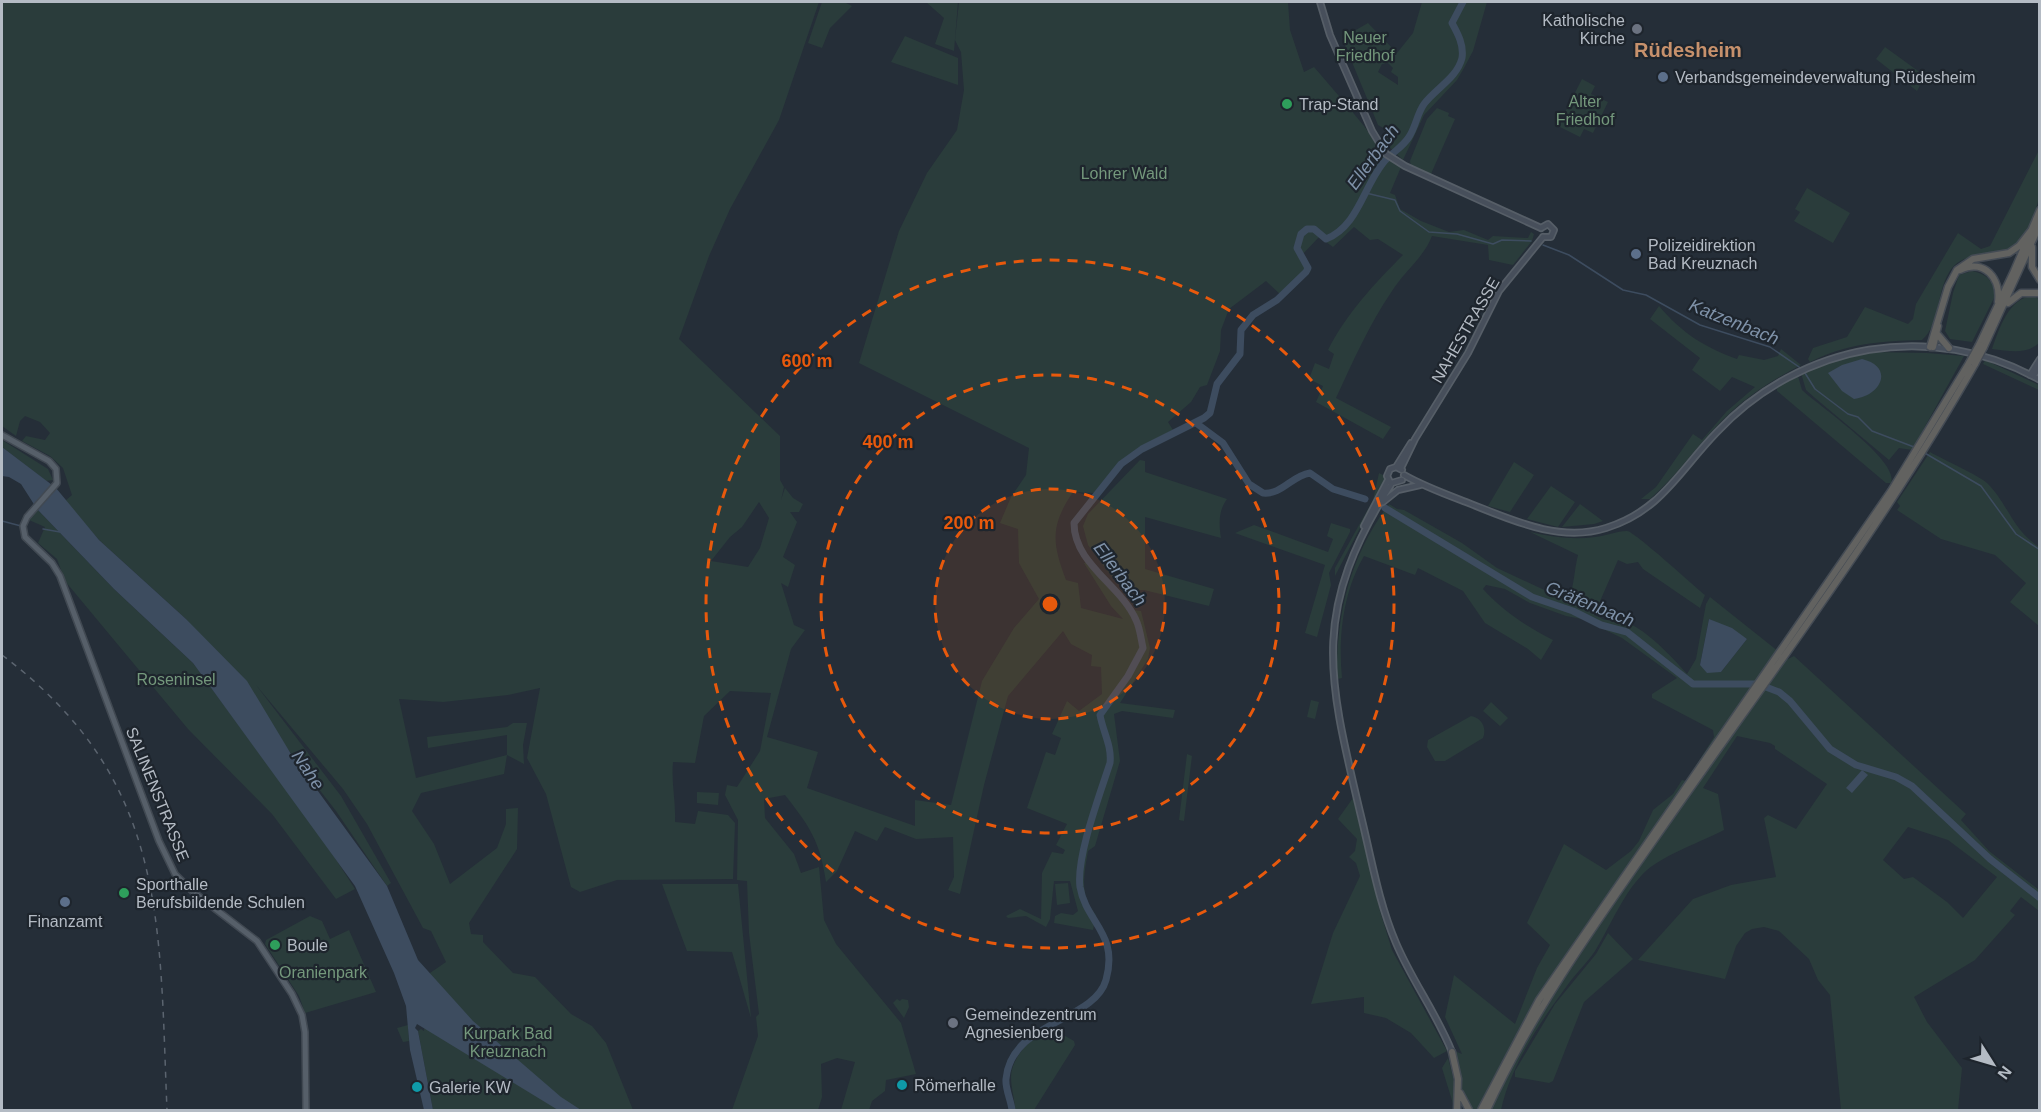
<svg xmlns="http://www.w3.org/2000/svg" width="2041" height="1112" font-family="Helvetica,sans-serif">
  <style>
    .green { fill: #2a3c3b; fill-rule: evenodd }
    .water { fill: #3d4c5f }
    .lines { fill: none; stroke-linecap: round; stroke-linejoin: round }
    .stream { stroke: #3d4c5f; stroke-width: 1.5 }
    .river { stroke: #3d4c5f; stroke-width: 7 }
    .secondary-casing { stroke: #565e67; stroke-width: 8 }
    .primary-casing { stroke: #414952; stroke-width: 8 }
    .trunk-casing { stroke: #444b54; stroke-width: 9 }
    .secondary { stroke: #474f5b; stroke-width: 4.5 }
    .primary { stroke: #565f69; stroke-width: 5 }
    .trunk { stroke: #626260; stroke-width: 6 }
    .rail { stroke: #5b646f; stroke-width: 1.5; stroke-dasharray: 6 6; stroke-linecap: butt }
    .trunk-bridge-casing { stroke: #444b54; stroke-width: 9; stroke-linecap: butt }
    .trunk-bridge { stroke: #626260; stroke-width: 6 }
    .ring { fill: none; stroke: #e8590c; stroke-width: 3; stroke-dasharray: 10 8 }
    .worship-dot { fill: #6b7280; stroke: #1e252d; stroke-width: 2 }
    .service-dot { fill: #5c6f8a; stroke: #1e252d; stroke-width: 2 }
    .leisure-dot { fill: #2e9e5b; stroke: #1e252d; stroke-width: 2 }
    .culture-dot { fill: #0f9aa8; stroke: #1e252d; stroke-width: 2 }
    .labels { text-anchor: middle; stroke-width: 4.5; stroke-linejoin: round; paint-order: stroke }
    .poi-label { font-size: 16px; fill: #b4bbc4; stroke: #1e252d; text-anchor: start }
    .park-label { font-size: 16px; fill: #74987c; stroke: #1e252d }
    .street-label { font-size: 16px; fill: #b4bbc4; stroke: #1e252d }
    .water-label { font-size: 18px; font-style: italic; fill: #7f92a9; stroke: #1e252d }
    .quarter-label { font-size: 20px; font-weight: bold; fill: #c7916c; stroke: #1e252d }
    .centre { fill: #e8590c; stroke: #1e252d; stroke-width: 3 }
    .ring-label { font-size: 18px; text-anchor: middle; font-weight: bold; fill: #e8590c; stroke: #1e252d; stroke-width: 4.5; stroke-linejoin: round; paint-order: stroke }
  </style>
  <rect width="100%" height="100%" fill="#252e38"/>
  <!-- green -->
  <path class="green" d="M2,2h817l-40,118 -49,89 -21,47 -30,83 101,97v44l4,7 -3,13 4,-12 8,10 10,6 -4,8h-9l7,10 -14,35 12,8 -7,22 -7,-4 13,42 11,5 -14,19 -24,88 51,15 -11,36 108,38v-26l36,5 31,-124 32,-53 25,-29 -20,-36 -1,-34 -18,-6 11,-26 15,-22 3,-27 -170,-85 40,-132 28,-58 30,-43 7,-40 -3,-38 -6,-12 4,-38h329l2,28 14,42 10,-5c17,20 34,39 50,59 13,18 15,30 37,41l-11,26 5,2 5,14 21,12 28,11 15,-2 24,10 5,-4 35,2 3,-6 3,2 -2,7 -19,24 -24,-5 -1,-15 -56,-9c-8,21 -28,36 -40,55 -23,34 -39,70 -56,107l55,29 -8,12 -67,-37 7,-16 -14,-7 6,-16 14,6 5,-15 -6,-4c18,-36 47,-67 75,-95l-25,-16 -8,1 -16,-13 -21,20 -14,-10 -18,19 10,15 -28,26 -17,-16 -37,28 -8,21 -1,21 -13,34 -7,2 -9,15 -23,20 5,8c-32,17 -56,35 -79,63l-21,-1c-23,34 -21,51 -7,88l12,3 3,25 42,11 -12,-13 -27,-43 8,-1 41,48 8,1 9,37 -2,11 -28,44 55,7 -2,8 -51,-7 -8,3 6,47 -25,85 -7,5c-4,24 -9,44 8,64l-3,15 -39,-7 1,-7 6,-3 12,2 5,-4 -8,-30h-16l-4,38 -4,8 -20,-11 -18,2 -2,-2 14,-7 21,10 1,-46 10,-21 11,2 2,-4 -9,-5 11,-21 -40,-16 19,-56 9,3 6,-17 -9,-4 15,-33 12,10 23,-17 -1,-27 -10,-1 1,-11 -21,-11 -8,-13 -55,65 -24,89 -24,109 -12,-4 6,-13 -1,-40 -37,2 -31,-12 -8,14 -22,-10 -18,40 -11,11c-6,-41 -16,-55 -41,-87l-21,4 1,19 29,36 7,19 18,-6 5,53 12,24 65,79 15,51 -30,6 -1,11 -13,10 -3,9h-28l14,-48 -18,-4 -16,6 1,33 -4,13h-86l26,-74 -2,-19 3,-3 -10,-81 -2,-52 -10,-1 1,-60 -13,-25 2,-10 10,2 23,-36 11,-58 -41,-2 -26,25 -9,47 -22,-1c-2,21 3,39 2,60l20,2 3,-13 30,4 7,8 -2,56 -116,1 -37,12 -9,-5 -25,-93 -19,-36 13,-70 -32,7 -65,7 -44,-3 17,79 91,-23v-20l-79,13 -1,-11 80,-10 6,-4h14l-4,22 1,19 -17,-9 -3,19 -83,19 -9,18 22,33 16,40 47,-36 9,-24v-15l12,-1 -1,41 -48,74 2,11 12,1v7l30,31 22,4 36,37 21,12 14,17 27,67h-200l-15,-79 3,-2 3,2 6,-58 16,-11 -15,-31 -8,-3 -56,-104 -24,-35 -87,-104 85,111 50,87 -4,3 -51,-75 -150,-192 -87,-79 -34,-39 7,-6 -9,-27 -13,-12 -28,-15 4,-5 19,4 5,-7 -10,-11 -15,-6 -5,5 -4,15 -14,-10zM759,502l10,16 -9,30 -12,19 -37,-6 19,-24 12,-10z
    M822,2h22l8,4 -22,22 -8,20 -14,-5z
    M926,2h32l-4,49 -19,-7 9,-26z
    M1422,2h65l-14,49 -9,17 -7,12 -33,35 -21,45 -18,-17v-14l-7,-4 -36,-87 26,-15 29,30 16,-20zM1388,63l5,5 -2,4 7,5v8l-20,-13 4,-8z
    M905,36l53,22v27l-67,-23z
    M1885,47l40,29 -8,15 -41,-32z
    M1582,79l13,7 -4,8 17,8 -15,31 -9,-4 -4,8 -22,-11z
    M1437,108l12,5 -1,3 7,3 -24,55 -20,-8 -1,-5 17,-42z
    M2039,150c0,15 2,32 0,47 -4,20 -17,54 -40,57 -18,3 -34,-1 -47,14 -16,20 -11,56 -30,72 -40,1 -75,3 -112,22l-2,-3 5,-11 34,-11 18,-30 43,17 5,-5 3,-15 42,-71 23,16 9,-3z
    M1807,188l43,25 -17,30 -39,-22 6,-9 -5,-3z
    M1972,271c14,3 20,8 24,23l-24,48 -22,-3 -5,-8 8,-38 6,-18z
    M2033,296l6,3v44c-13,12 -30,8 -47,6 7,-20 17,-52 41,-53z
    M1659,306c23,27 45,41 78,53l2,-4 25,5 14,-4 3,-7 20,16c-25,13 -49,28 -69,46 -30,27 -51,61 -82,88h-9l15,-12 37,-53 9,6 25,-29 28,-24 -23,-10 -12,14 -28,-21 8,-12 -50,-39z
    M1871,352l56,1 37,3 -52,94 -13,-2 -10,12 -74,-62 -9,-8 -5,-17c22,-12 45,-17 70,-21z
    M1985,360l54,25v5l-56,-26z
    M1798,376l4,14c17,16 98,71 89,93h-5l-109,-92v-4z
    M2,440l46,29 5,11 -7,1 -44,-34z
    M1930,452c12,7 50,24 57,31 22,22 24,45 52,64v79l-29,-24 16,-19 -31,-28 -54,-16 -44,-29 3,-4 -3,-4z
    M1140,460l5,1v11l82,27c-9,12 -8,26 -6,39l-76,-21v52l69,20 -5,17 -65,-16h-13l-16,-9 -27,-36 -5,-19 5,-12z
    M1514,462l20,13 -24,37 -22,-6z
    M1379,473l6,3 -1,6 -49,94v-8l38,-68z
    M1551,486l24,16 -17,25 -31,-8z
    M1389,504l8,5 7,1 58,33 35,25 71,33c6,-13 6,-30 10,-46l-48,-23c22,5 43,8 65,5 10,-1 22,-6 32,-6 7,0 67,55 78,64l-5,13 -57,-39 -5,-7 -11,2 -9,-4 -24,55 11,5c26,-9 67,37 82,54l9,-15 10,-55 4,-7 78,62 6,-3 172,158 -5,6 28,31 50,39v21l-18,-14 -11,14 5,4 -40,45 -61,37 13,25 35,46 -4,42h-117l-11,-115 -12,-15 -9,-21 -30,-28 -15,-4 -12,2 -7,4 -9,13 -11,33 -87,-19 55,-61 38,-14 45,-8 -12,-59 4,-3 28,14 31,-45 -52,-35v-3l-5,-3 -33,-7 -34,52 15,6 6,36c-23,12 -58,24 -77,40 -23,21 -36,55 -52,81 -7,11 -18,21 -26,32 -28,38 -58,81 -68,127h-30l-10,-19 -7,-37 3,-2 5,2 -17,-37 9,-42 61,49 22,-56 13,-23 -23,-22 37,-79 42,26 25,-19 8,-10 14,-31 20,-16 9,-14 4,1 28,-44 -1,-7 -61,-32v-4l25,-16 -55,-40 -40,-19 -16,-3 -36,-13 -25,-14 -19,-4 -3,4c21,23 43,37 70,51l-12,20 -13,-11 -43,-26 -22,-32 -45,-23 -3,7 -51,-19c-21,36 -26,81 -22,122l-5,1c-1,-65 13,-123 52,-175zM1709,619l38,20 -26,33 -21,-7zM1908,827l40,13 49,37 -34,41 -16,-16 -34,-25 -9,2 -21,-19z
    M1580,504l23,17 -9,3 -32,3z
    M37,509l77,80 79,74 133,181 29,45 -19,10 -64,-85 -84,-85 -123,-148 -8,-22 -19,-16 7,-16 -16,-7z
    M1331,523l19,6v3l-21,41 2,12 -14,52 -12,-4 20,-68 -90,-32 19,-8 74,27 5,-13 -6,-3z
    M1311,700l8,2 -4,17 -8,-2z
    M1491,702l17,16 -8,8 -17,-15z
    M1471,716c11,2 16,12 12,22l-38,23h-10l-8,-14 1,-7z
    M1187,754l5,2 -8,65 -5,-1z
    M697,792l22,1 -1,12 -21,-2z
    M1353,798l27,113 12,39 55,101 -13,7 -23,-25 -25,-15 -22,-5v-16l-53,7 22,-71 27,-57 -4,-13 -7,-6 6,-6 2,-12 -19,-20z
    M1068,883l2,20 -13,2 -2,-21z
    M662,884h76l13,134 -19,-66 -45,-1z
    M310,916l12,5 8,18 19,-9 27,62 -71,21 -6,-17 -34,-52 1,-4z
    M1608,933l25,26 -49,43 -31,79 -4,2 -34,-6v-6l40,-67 41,-50z
    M897,999l3,2 2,-2 6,1 1,7 -5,11 -11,-15z
    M408,1025l1,16 -6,1 -6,-14z
    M1051,1028l23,13 1,4 -41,65h-19c0,-10 -4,-22 -4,-33 0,-20 22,-42 40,-49z
    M1448,1058l6,23 1,29 -13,-42z"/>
  <!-- water -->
  <path class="water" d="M1862,359c33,8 19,37 -8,40l-12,-8 -14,-18 14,-8z
    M2,447l54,41 43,52 87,79 61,62 44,73 96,132 31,74 55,61 88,76 20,13h-23l-141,-86 -2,4 3,3 15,79h-9l-14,-60 -4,-44 -12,-33 -39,-87 -162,-223 -79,-74 -77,-80 -16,-25 -12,-7 -7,-1z
    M1709,619l23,9 15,11 -26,33 -14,1 -7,-8z
    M1862,770l6,5 -16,18 -6,-5z"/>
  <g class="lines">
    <!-- stream -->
    <path class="stream" d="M1366,193l29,7 5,11 29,21 28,2 36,10 9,-4 29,1
      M1543,245l26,10 54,35 23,5 54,30 70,22 32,22
      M1805,373l10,16 33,25 10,3 14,14 42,16
      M1923,452l58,34 35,48 24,16
      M2,521l19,5
      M43,529l17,3"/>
    <!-- river -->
    <path class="river" d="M1196,423l27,20 26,41 14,9c19,2 28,-17 47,-20l23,16 32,10
      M1385,508l147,89 41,14 28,14 26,7 66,52h65l21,8 11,9 40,48 26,16 40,12 16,9 78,73 50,39
      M1012,1110c-1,-10 -7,-21 -6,-31 5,-58 88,-57 100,-99 13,-47 -20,-57 -26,-93 -4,-30 20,-93 30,-124 2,-17 -7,-31 -10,-48l28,-39 15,-28c-2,-9 -3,-20 -7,-28 -15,-35 -62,-56 -62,-97l47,-59 21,-15 62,-31 6,-5 7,-29 23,-30 1,-24 12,-15 24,-15 29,-28 2,-4 -11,-20 4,-14 6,-5h7l12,10c32,-13 37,-51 57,-76 8,-10 19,-15 26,-26 7,-11 8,-23 15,-33 12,-16 33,-26 38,-46 2,-13 -4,-24 -10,-35l11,-21"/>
    <!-- secondary casing -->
    <g class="secondary-casing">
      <path id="secondary" d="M1320,2l10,33 42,96 14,23 19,12 136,62
        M1541,228l7,-4 6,6 -3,7h-8
        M2030,375l10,-16
        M2033,376l7,-9
        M1396,467l15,-24
        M1401,468l14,-29 53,-86 31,-62 44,-54
        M1404,475c19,11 41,19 62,27 44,17 92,41 140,26 55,-17 73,-57 111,-96 84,-89 214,-113 323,-52
        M1402,480l-10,3c-81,127 -65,190 -32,329 11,44 18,89 36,131 16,38 41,71 56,109
        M1390,482l-3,-6 3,-7 6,-2 6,3
        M1383,502l15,-12 22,-5
        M1364,526l24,-46"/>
    </g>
    <!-- primary casing -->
    <g class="primary-casing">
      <path id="primary" d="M2,435l47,26 7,8 1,14 -30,34 -4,9 2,11 27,26 8,13 99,265 16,33 17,17 65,50 35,53 10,21 3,17 1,78"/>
    </g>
    <!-- trunk casing -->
    <g class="trunk-casing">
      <path id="trunk" d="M2032,247v20l8,13
        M1960,270c25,-12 41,9 38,32
        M2008,303l13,-10h19
        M1938,335l11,13
        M1979,345l35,-74 26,-61
        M1930,347l18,-60 9,-17 16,-11 36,-6 10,-7 14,-18
        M1933,347l5,-21
        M1984,347l56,-123
        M1452,1052l6,27 -1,31
        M1460,1093l9,17
        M1481,1110l58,-110 352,-509 78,-128
        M1487,1110c46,-100 111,-190 174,-280 107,-153 221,-303 314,-466"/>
    </g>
    <!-- secondary -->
    <use href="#secondary" class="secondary"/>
    <!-- primary -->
    <use href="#primary" class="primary"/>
    <!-- trunk -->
    <use href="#trunk" class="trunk"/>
    <!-- rail -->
    <path class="rail" d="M2,655c166,125 157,266 165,455"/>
    <!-- trunk-bridge casing -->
    <g class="trunk-bridge-casing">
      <path id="trunk-bridge" d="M1969,363l10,-18
        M1975,364l9,-17"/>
    </g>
    <!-- trunk-bridge -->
    <use href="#trunk-bridge" class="trunk-bridge"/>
  </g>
  <!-- distance rings -->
  <circle cx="1050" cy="604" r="115" fill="#e8590c" fill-opacity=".12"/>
  <g class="ring">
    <circle cx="1050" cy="604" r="115"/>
    <circle cx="1050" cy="604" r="229"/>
    <circle cx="1050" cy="604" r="344"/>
  </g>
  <!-- markers -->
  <g class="worship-dot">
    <circle cx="1637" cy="29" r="6"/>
    <circle cx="953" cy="1023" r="6"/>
  </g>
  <g class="service-dot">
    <circle cx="1663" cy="77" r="6"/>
    <circle cx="1636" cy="254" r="6"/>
    <circle cx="65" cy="902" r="6"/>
  </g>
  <g class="leisure-dot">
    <circle cx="1287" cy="104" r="6"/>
    <circle cx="124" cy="893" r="6"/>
    <circle cx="275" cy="945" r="6"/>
  </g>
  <g class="culture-dot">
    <circle cx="902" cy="1085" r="6"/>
    <circle cx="417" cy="1087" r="6"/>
  </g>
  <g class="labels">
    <!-- poi labels -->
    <g class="poi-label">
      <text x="1625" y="26" text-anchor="end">Katholische<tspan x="1625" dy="18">Kirche</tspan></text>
      <text x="1675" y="83">Verbandsgemeindeverwaltung Rüdesheim</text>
      <text x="1299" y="110">Trap-Stand</text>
      <text x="1648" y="251">Polizeidirektion<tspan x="1648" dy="18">Bad Kreuznach</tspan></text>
      <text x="136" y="890">Sporthalle<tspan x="136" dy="18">Berufsbildende Schulen</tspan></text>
      <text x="65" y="927" text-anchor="middle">Finanzamt</text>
      <text x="287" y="951">Boule</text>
      <text x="965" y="1020">Gemeindezentrum<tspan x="965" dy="18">Agnesienberg</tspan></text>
      <text x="914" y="1091">Römerhalle</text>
      <text x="429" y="1093">Galerie KW</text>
    </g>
    <!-- park labels -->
    <g class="park-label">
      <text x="1365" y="43">Neuer<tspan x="1365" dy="18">Friedhof</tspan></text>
      <text x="1585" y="107">Alter<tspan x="1585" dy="18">Friedhof</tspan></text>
      <text x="1124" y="179">Lohrer Wald</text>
      <text x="176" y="685">Roseninsel</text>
      <text x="323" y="978">Oranienpark</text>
      <text x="508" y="1039">Kurpark Bad<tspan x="508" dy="18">Kreuznach</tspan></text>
    </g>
    <!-- street labels -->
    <g class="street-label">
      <text transform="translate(1465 330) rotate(-60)" y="6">NAHESTRASSE</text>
      <text transform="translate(158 794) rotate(68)" y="6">SALINENSTRASSE</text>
    </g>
    <!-- water labels -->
    <g class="water-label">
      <text transform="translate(1373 157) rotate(-54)" y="6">Ellerbach</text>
      <text transform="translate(1734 322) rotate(22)" y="6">Katzenbach</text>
      <text transform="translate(1120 574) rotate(53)" y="6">Ellerbach</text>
      <text transform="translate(1590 604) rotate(22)" y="6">Gräfenbach</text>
      <text transform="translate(308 770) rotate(56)" y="6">Nahe</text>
    </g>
    <!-- quarter labels -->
    <g class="quarter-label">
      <text x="1688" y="57">Rüdesheim</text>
    </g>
  </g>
  <circle cx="1050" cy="604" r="9" class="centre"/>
  <g class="ring-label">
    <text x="807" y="367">600 m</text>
    <text x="888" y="448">400 m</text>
    <text x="969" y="529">200 m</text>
  </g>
  <!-- border -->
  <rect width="2041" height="1112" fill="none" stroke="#b4bbc4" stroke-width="6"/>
  <!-- north arrow -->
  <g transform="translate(1993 1064) rotate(127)" stroke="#1e252d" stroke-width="4.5" paint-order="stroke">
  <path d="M0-4.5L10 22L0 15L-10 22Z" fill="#b4bbc4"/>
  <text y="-9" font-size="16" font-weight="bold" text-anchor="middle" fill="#b4bbc4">N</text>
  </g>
</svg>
